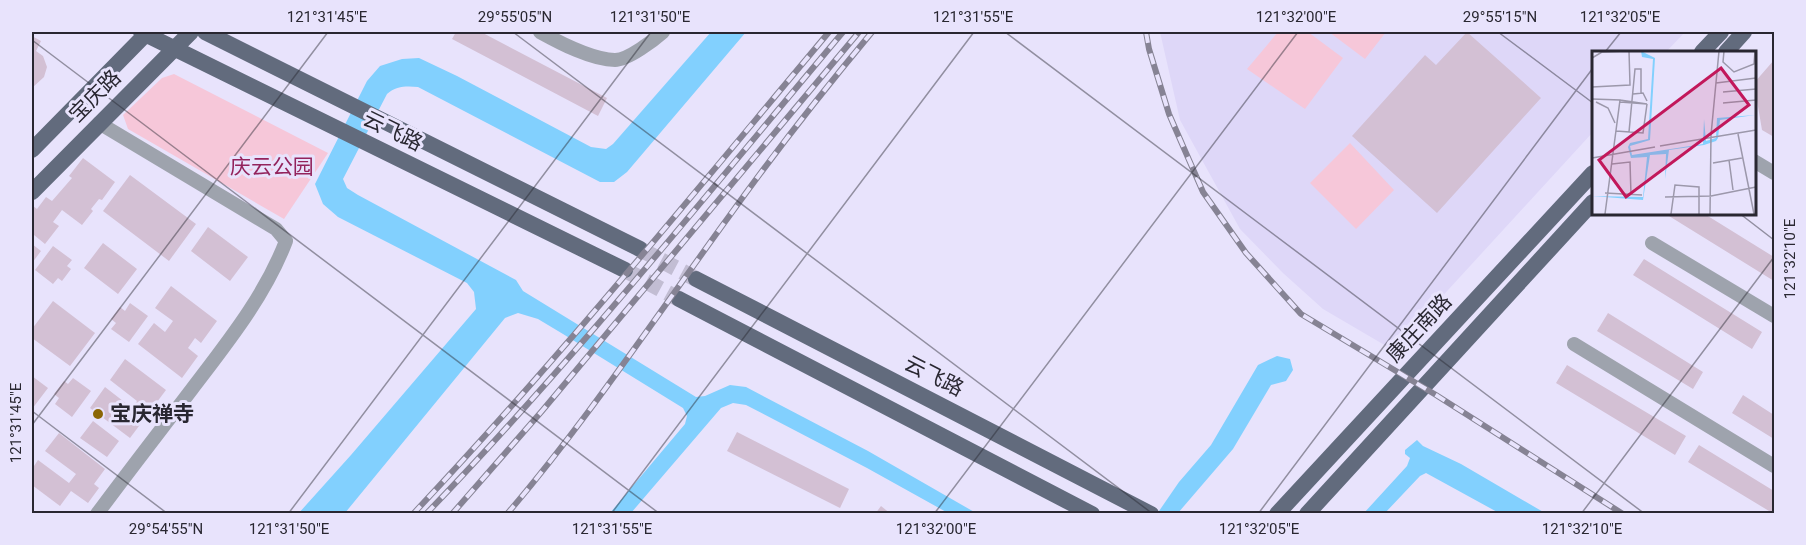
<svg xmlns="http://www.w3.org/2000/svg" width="1806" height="545" font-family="Roboto,'Noto Sans SC',sans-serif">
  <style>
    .built { fill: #ded7f8 }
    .green { fill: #f6c7d9 }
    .water { fill: #82d0fe }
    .building { fill: #d3c0d4 }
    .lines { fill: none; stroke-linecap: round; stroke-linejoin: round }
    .major-tunnel { stroke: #c2bdd3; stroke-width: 16; stroke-dasharray: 16 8; stroke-linecap: butt }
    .minor { stroke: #9ea3ad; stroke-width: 14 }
    .major { stroke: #626b7d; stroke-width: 16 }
    .rail-casing { stroke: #868394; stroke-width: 6 }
    .rail { stroke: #e8e3fc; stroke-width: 4; stroke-dasharray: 11; stroke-linecap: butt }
    .ticks { fill: none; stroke: #292731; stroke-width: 1.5; stroke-opacity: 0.45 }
    .poi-dot { fill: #8b6605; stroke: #e8e3fc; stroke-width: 2 }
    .labels { text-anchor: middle; stroke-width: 6; stroke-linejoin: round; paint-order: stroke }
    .street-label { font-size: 21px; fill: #292731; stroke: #e8e3fc }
    .park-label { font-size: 21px; fill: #93235c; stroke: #e8e3fc }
    .poi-label { font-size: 21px; font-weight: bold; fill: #292731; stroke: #e8e3fc; text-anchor: start }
    .inset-road { fill: none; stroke: #9c98ab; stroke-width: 1.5 }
    .view { fill: #c2185b; fill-opacity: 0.15; stroke: #c2185b; stroke-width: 3 }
    .inset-edge { fill: none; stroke: #292731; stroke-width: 3 }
    .neatline { fill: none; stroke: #292731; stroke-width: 2 }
    .ticks-label { font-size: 15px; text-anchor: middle; fill: #292731 }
  </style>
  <rect width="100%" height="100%" fill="#e8e3fc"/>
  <!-- built -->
  <path class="built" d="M1160,32h525l-19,20h-73v80l-200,218 -70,-41 -40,-36 -43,-44 -60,-109z"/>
  <!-- green -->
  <path class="green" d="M1278,32h30l35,26 -38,51 -58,-40z
    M1329,32h57l-21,27z
    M174,74l154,79 -44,66 -156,-90 -5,-14 39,-37z
    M1350,143l44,47 -38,39 -46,-46z"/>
  <!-- water -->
  <path class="water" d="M711,32h35l-119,140 -13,10h-14l-182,-95c-12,-1 -22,-1 -31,7l-44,85 4,9 11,7 158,85 7,11 173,106 9,-1 25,-11 16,2 122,64 108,62h-28l-81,-45 -121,-63 -13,-2 -12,5 -90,105h-21l75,-89 2,-8 -4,-8 -120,-74 -25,-15 -20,-6 -13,5 -160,195 -47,1 53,-59 125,-146 -2,-17 -7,-9 -129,-66 -15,-13 -8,-20 52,-103 13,-15 22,-7 17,-1 38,18 134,71 15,2 7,-5z
    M1277,356l13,3 3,11 -7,11 -15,4 -38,64 -55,64 -21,1 22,-32 32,-37 47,-80z
    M1417,440l6,6 38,18 84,49h-46l-73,-40 -6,3 -35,37h-21l43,-47 3,-8 -5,-4v-4z"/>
  <!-- building -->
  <path class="building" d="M456,32h25l126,66 -9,18 -146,-77z
    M1467,32l74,66 -104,115 -85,-77 73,-81 11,10z
    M32,36l9,5 -5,10 7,5 4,11 -3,10 -12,11z
    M1774,60v77l-12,-7 -8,-47z
    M83,158l32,24 -13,18 -3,-1 -8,10 2,2 -11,14 -20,-15 -9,12 6,4 -14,18 -11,-9 -2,4v-30l1,-3 4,3 9,-12 6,4 20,-23 -3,-2z
    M130,175l66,49 -27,37 -66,-50z
    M1671,213h32l71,44v24l-105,-65z
    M208,227l40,30 -18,24 -39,-30z
    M103,243l34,26 -19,25 -34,-26z
    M32,244l9,7 -9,12z
    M53,246l19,14 -5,6 4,3 -9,12 -4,-3 -5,6 -18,-14z
    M1644,259l118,73 -10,17 -119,-74z
    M171,286l46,35 -16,22 -6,-5 -7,10 10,8 -16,22 -44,-34 16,-21 11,9 8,-11 -18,-13z
    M53,301l42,32 -25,33 -38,-28v-9z
    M130,303l18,13 -19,26 -18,-13 5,-6 -5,-4 9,-12 5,4z
    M1608,313l95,59 -10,17 -96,-58z
    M125,359l41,31 -36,48 -40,-30 15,-21 27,21 5,-7 -27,-21z
    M1567,365l119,71 -11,19 -119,-72z
    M32,376l16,12 -16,21z
    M73,378l18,13 -19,26 -17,-13 4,-6 -5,-4 10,-13 4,3z
    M1743,395l31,20v24l-42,-26z
    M93,421l26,20 -12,16 -27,-19z
    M737,432l112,57 -9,19 -113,-57z
    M59,433l46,36 -11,15 5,4 -11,15 -17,-12 -11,15 -28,-21v-16l6,-9 31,23 7,-9 -31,-23z
    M1699,445l75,46v23l-86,-52z
    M881,506l10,8h-16z"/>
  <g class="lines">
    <!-- major-tunnel -->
    <path class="major-tunnel" d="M640,249l56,30
      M625,270l54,29"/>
    <!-- minor -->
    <path class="minor" d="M540,32c20,11 52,28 75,28 13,0 39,-20 48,-28
      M1754,161l20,12
      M1652,243l122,73
      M1574,344l200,122
      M97,514c31,-42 63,-83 95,-125 35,-46 73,-93 94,-148l-10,-12 -177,-106"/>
    <!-- major -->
    <path class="major" d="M141,32l484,238
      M205,32l435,217
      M1702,52l19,-20
      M1726,52l18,-20
      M32,150l116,-118
      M32,192l159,-160
      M696,279l455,235
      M679,299l413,215
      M1277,514l316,-341
      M1307,514l286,-312"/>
    <!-- rail casing -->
    <g class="rail-casing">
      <path id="rail" d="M1146,32l3,17 20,65 34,78 43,61 55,61 135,81 187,119
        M413,514c146,-155 280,-320 416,-482
        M426,514c148,-154 281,-320 417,-482
        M452,514l90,-103 317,-379
        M507,514c81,-95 150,-199 223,-299 45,-63 93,-124 142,-183"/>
    </g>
    <!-- rail -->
    <use href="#rail" class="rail"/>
  </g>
  <!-- ticks -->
  <path class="ticks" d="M513,32l640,482M1005,32l640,482M1498,32l95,71M32,40l628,474M1605,52l16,-20M1739,213l35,27M32,411l136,103M32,425l296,-393M288,514l363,-482M611,514l363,-482M934,514l364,-482M1258,514l335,-446M1581,514l193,-257"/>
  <!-- markers -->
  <circle class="poi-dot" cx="98" cy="414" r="6"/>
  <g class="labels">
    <!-- street labels -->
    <g class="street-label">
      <text transform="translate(95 96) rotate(-45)" y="7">宝庆路</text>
      <text transform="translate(393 131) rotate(26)" y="7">云飞路</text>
      <text transform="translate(1419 328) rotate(-47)" y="7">康庄南路</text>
      <text transform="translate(934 376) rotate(27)" y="7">云飞路</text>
    </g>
    <!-- park labels -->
    <g class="park-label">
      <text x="272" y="174">庆云公园</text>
    </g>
    <!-- poi labels -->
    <g class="poi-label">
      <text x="110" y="421">宝庆禅寺</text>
    </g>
  </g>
  <!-- overview -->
  <g transform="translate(1592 51)">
    <rect width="164" height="164" fill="#e8e3fc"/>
    <path d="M49,0l14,7 -5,82 -20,6 2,9 71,-11 1,-25 2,22 10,-3 1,-20 38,-3 -35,5 -2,18 -2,3 -12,4 -35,5 -4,29 1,-25 -16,1 -7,45 -51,-4 51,1 4,-40 -16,1 -3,-11 2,-4 18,-4 5,-80 -11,-2z" fill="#82d0fe"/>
    <path class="inset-road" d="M132,0l-1,11 11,10 20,-8 1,-13M0,7l10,-6 24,-1M124,32l40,-5M0,36l38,-2 -1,-34M131,41l33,-3M41,43l10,-1 4,8M0,48l28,1 -15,114M4,51l12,6 7,15M28,51l27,2 -27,-4M131,52l33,-3M24,80l27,2 4,-29M37,81l6,-63h6v24M146,83l16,80M68,95l96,-16M0,107l63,-11M137,109l4,30M121,112l29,-5M20,113l18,-2 1,33M13,142l37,2M73,146l46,-1 45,-9M79,163l4,-29 24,2v27M118,163l1,-79 8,-84"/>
    <path class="view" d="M129,17l28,37 -123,92 -27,-37z"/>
    <rect width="164" height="164" class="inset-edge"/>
  </g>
  <!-- border -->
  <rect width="1806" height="545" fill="none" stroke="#e8e3fc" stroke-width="66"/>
  <rect x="33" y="33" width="1740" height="479" class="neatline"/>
  <g class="ticks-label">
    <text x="327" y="22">121°31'45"E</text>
    <text x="515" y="22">29°55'05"N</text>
    <text x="650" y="22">121°31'50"E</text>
    <text x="973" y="22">121°31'55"E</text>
    <text x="1296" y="22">121°32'00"E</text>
    <text x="1500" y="22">29°55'15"N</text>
    <text x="1620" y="22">121°32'05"E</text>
    <text transform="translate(1790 259) rotate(-90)" y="5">121°32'10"E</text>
    <text transform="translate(16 423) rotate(-90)" y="5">121°31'45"E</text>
    <text x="166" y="534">29°54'55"N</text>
    <text x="289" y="534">121°31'50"E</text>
    <text x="612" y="534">121°31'55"E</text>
    <text x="936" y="534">121°32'00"E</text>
    <text x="1259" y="534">121°32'05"E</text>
    <text x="1582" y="534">121°32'10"E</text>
  </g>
</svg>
